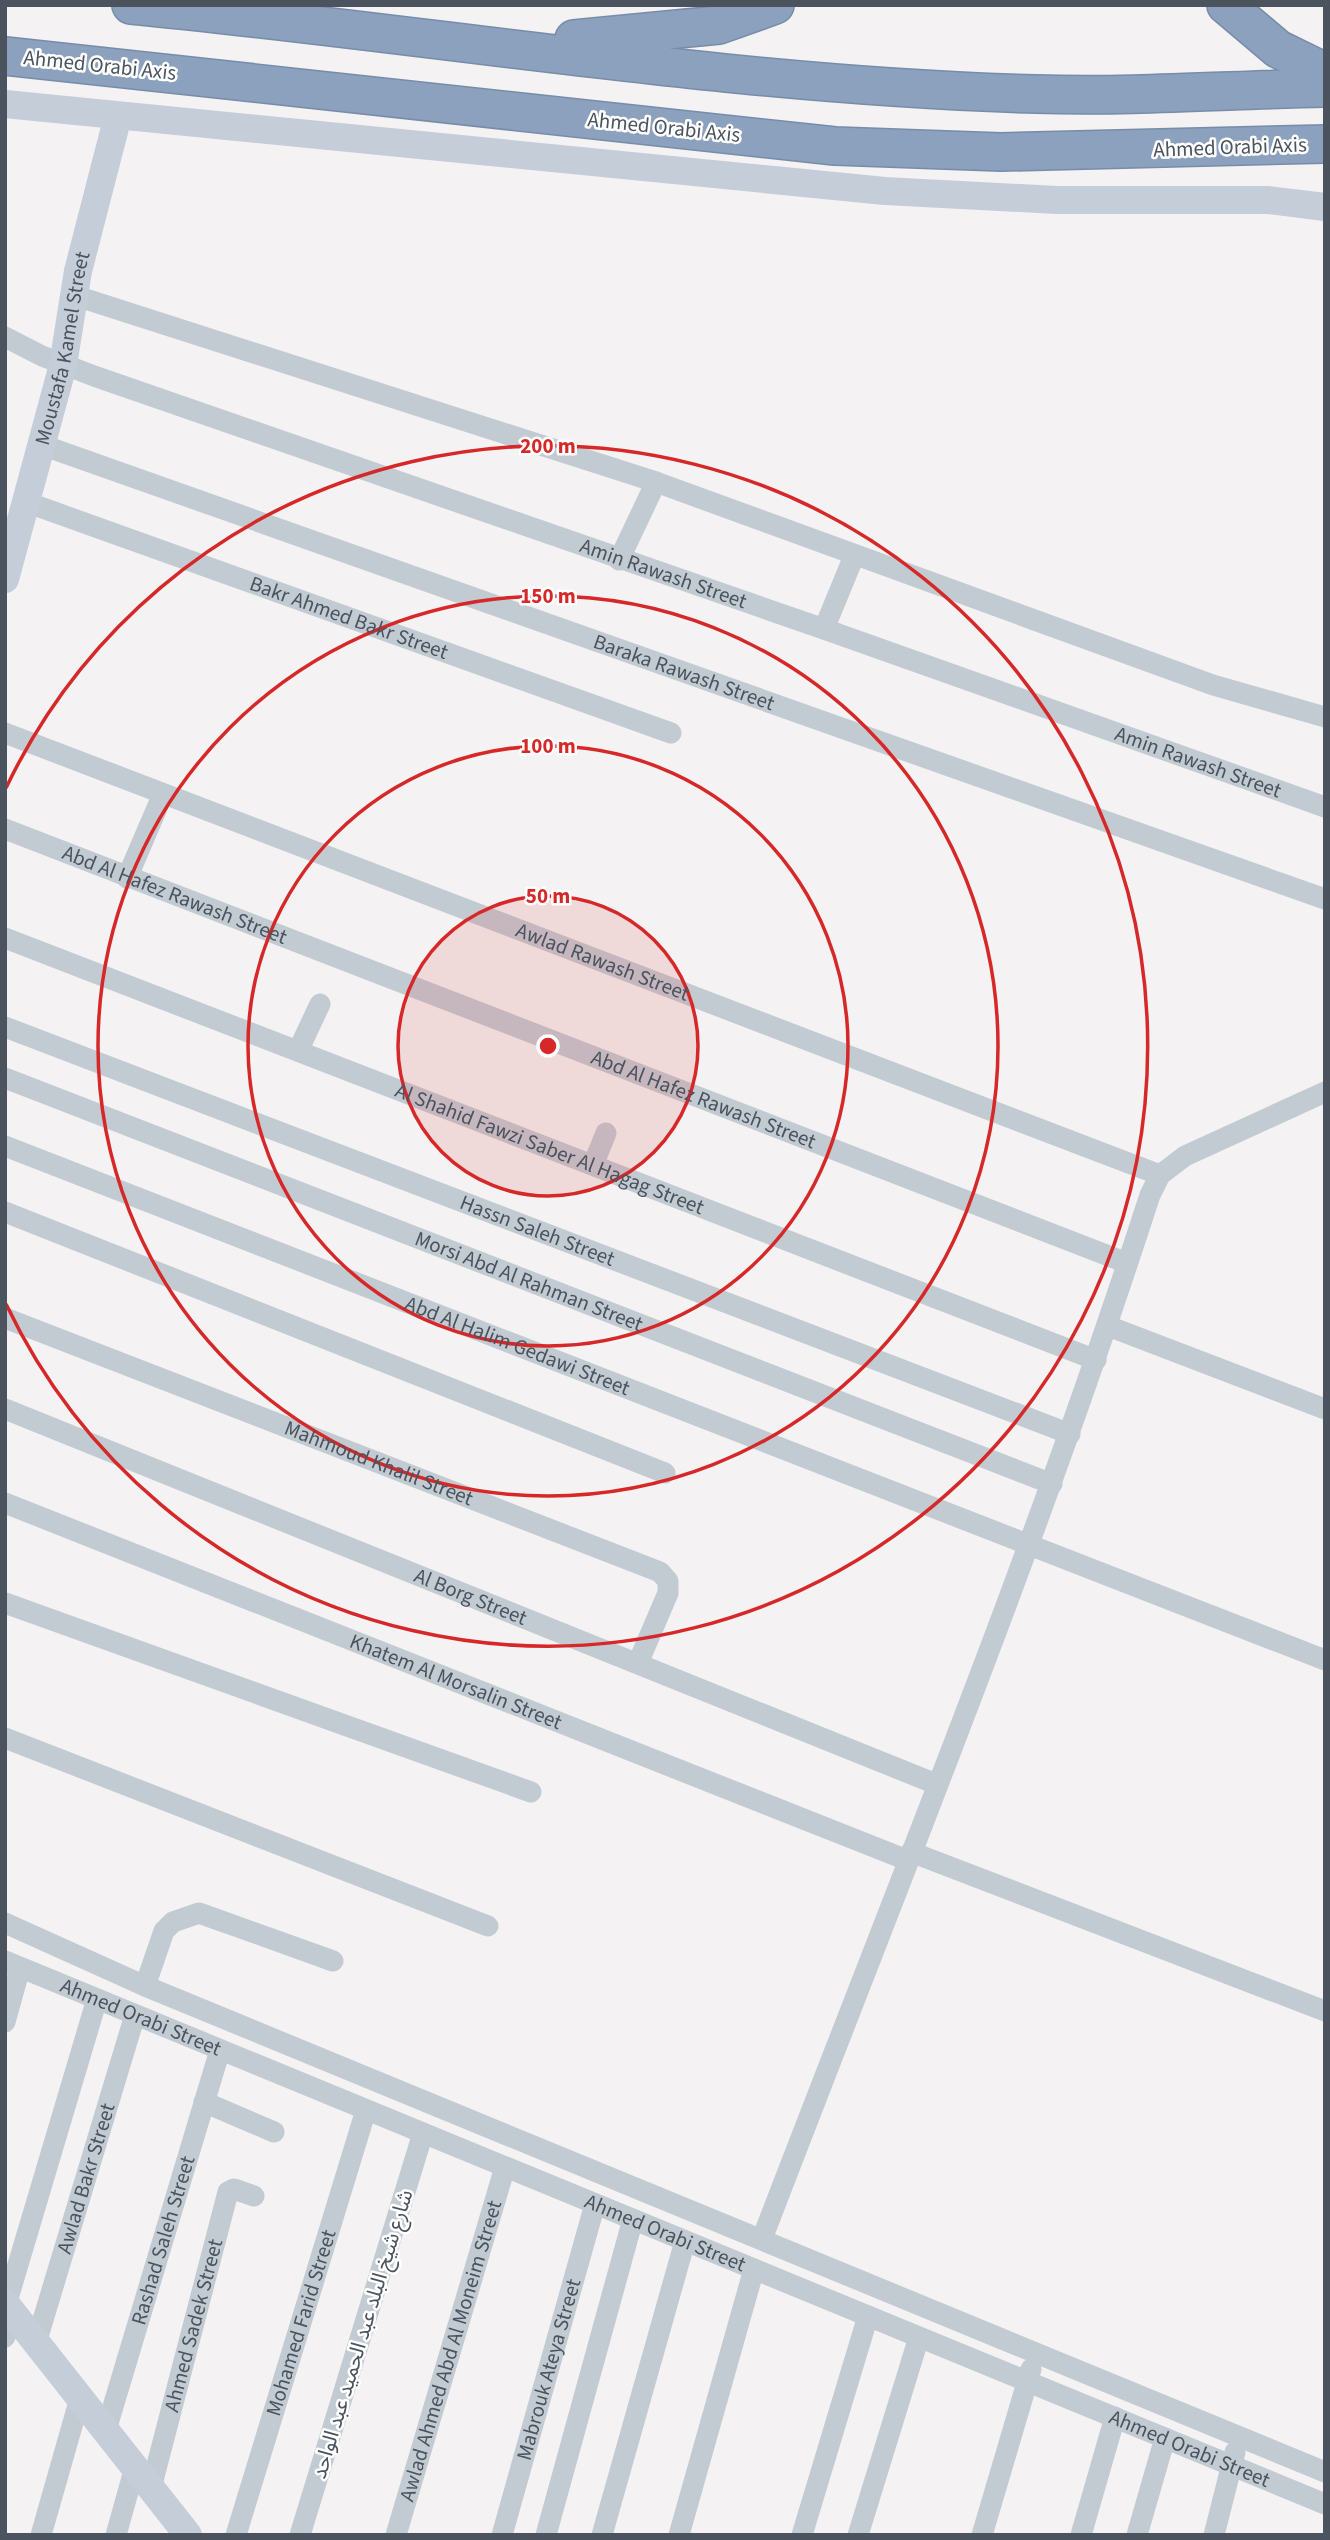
<svg xmlns="http://www.w3.org/2000/svg" width="1330" height="2540" font-family="'Source Sans 3','Noto Sans Arabic',sans-serif">
  <style>
    .lines { fill: none; stroke-linecap: round; stroke-linejoin: round }
    .highway-casing { stroke: #778ca9; stroke-width: 40 }
    .street { stroke: #c3cbd2; stroke-width: 21 }
    .secondary { stroke: #c5cdd9; stroke-width: 28 }
    .highway { stroke: #8ca1bd; stroke-width: 37 }
    .ring { fill: none; stroke: #d62828; stroke-width: 3.5 }
    .labels { text-anchor: middle; stroke-width: 5; stroke-linejoin: round; paint-order: stroke }
    .street-label { font-size: 21px; fill: #4a535e; stroke: #fff }
    .centre { fill: #d62828; stroke: #fff; stroke-width: 3.5 }
    .ring-label { font-size: 21px; text-anchor: middle; font-weight: bold; fill: #d62828; stroke: #fff; stroke-width: 5; stroke-linejoin: round; paint-order: stroke }
  </style>
  <rect width="100%" height="100%" fill="#f4f2f2"/>
  <g class="lines">
    <!-- highway casing -->
    <g class="highway-casing">
      <path id="highway" d="M131,5c300,29 603,81 905,89 96,3 193,-4 289,-6
        M1226,5l52,44 47,23
        M574,39l145,-14 56,-20
        M5,56l830,90 166,6 324,-8"/>
    </g>
    <!-- street -->
    <g class="street">
      <path d="M73,295l583,187 557,203 112,32"/>
      <path id="s1" d="M5,337l37,19 52,20 730,253 501,178"/>
      <path id="s2" d="M42,445l1283,454"/>
      <path id="s3" d="M26,502l645,231"/>
      <path d="M619,560l37,-78"/>
      <path d="M824,629l30,-73"/>
      <path id="s4" d="M5,733l1155,442"/>
      <path id="s5" d="M5,829l1122,434"/>
      <path d="M127,878l36,-84"/>
      <path id="s6" d="M5,938l1091,422"/>
      <path id="s7" d="M5,1027l1065,407"/>
      <path d="M298,1051l22,-47"/>
      <path id="s8" d="M5,1078l1047,406"/>
      <path id="s9" d="M5,1146l1320,514"/>
      <path d="M593,1165l13,-32"/>
      <path d="M5,1212l660,261"/>
      <path id="s10" d="M5,1318l655,254 8,9v12l-30,70"/>
      <path d="M1108,1326l217,83"/>
      <path id="s11" d="M5,1409l931,375"/>
      <path id="s12" d="M5,1503l902,357"/>
      <path d="M5,1603l526,189"/>
      <path d="M5,1738l483,188"/>
      <path d="M911,1852l414,159"/>
      <path d="M5,1923l140,63 1180,486"/>
      <path id="s13" d="M5,1961l1320,543"/>
      <path d="M145,1986l19,-55 9,-9 26,-9 134,48"/>
      <path d="M5,2022l15,-54"/>
      <path d="M204,2102l70,30"/>
      <path d="M762,2239c133,-347 274,-691 388,-1044l10,-20 25,-19 140,-64"/>
      <path d="M6,2305l91,-306"/>
      <path d="M5,2337l7,-25"/>
      <path id="s14" d="M36,2343l99,-328"/>
      <path id="s15" d="M106,2430l114,-380"/>
      <path id="s16" d="M151,2488l77,-296 6,-3 20,7"/>
      <path d="M41,2535l39,-137"/>
      <path d="M116,2535l19,-68"/>
      <path id="s17" d="M236,2535l130,-425"/>
      <path d="M300,2535l123,-402"/>
      <path id="s18" d="M396,2535l109,-368"/>
      <path id="s19" d="M502,2535l93,-331"/>
      <path d="M546,2535l87,-316"/>
      <path d="M602,2535l83,-294"/>
      <path d="M679,2535l75,-266"/>
      <path d="M802,2535l66,-219"/>
      <path d="M858,2535l61,-198"/>
      <path d="M982,2535l49,-166"/>
      <path d="M1081,2535l34,-118"/>
      <path d="M1137,2535l28,-97"/>
      <path d="M1214,2535l21,-83"/>
    </g>
    <!-- secondary -->
    <g class="secondary">
      <path d="M5,104l880,87 172,9h211l57,7"/>
      <path id="s20" d="M5,579l58,-214 15,-94 40,-155"/>
      <path d="M5,2303l183,232"/>
    </g>
    <!-- highway -->
    <use href="#highway" class="highway"/>
  </g>
  <!-- distance rings -->
  <circle cx="548" cy="1046" r="150" fill="#d62828" fill-opacity=".12"/>
  <g class="ring">
    <circle cx="548" cy="1046" r="150"/>
    <circle cx="548" cy="1046" r="300"/>
    <circle cx="548" cy="1046" r="450"/>
    <path d="M6 788A600 600 0 1 1 6 1304"/>
  </g>
  <g class="labels">
    <!-- street labels -->
    <g class="street-label">
      <text transform="translate(100 65) rotate(6)" y="7">Ahmed Orabi Axis</text>
      <text transform="translate(664 127) rotate(6)" y="7">Ahmed Orabi Axis</text>
      <text transform="translate(1230 147) rotate(-2)" y="7">Ahmed Orabi Axis</text>
      <text dy="7" stroke="none"><textPath href="#s20" startOffset="238">Moustafa Kamel Street</textPath></text>
      <text dy="7" stroke="none"><textPath href="#s1" startOffset="700">Amin Rawash Street</textPath></text>
      <text dy="7" stroke="none"><textPath href="#s3" startOffset="343">Bakr Ahmed Bakr Street</textPath></text>
      <text dy="7" stroke="none"><textPath href="#s2" startOffset="681">Baraka Rawash Street</textPath></text>
      <text dy="7" stroke="none"><textPath href="#s1" startOffset="1267">Amin Rawash Street</textPath></text>
      <text dy="7" stroke="none"><textPath href="#s5" startOffset="182">Abd Al Hafez Rawash Street</textPath></text>
      <text dy="7" stroke="none"><textPath href="#s4" startOffset="640">Awlad Rawash Street</textPath></text>
      <text dy="7" stroke="none"><textPath href="#s5" startOffset="749">Abd Al Hafez Rawash Street</textPath></text>
      <text dy="7" stroke="none"><textPath href="#s6" startOffset="584">Al Shahid Fawzi Saber Al Hagag Street</textPath></text>
      <text dy="7" stroke="none"><textPath href="#s7" startOffset="570">Hassn Saleh Street</textPath></text>
      <text dy="7" stroke="none"><textPath href="#s8" startOffset="562">Morsi Abd Al Rahman Street</textPath></text>
      <text dy="7" stroke="none"><textPath href="#s9" startOffset="550">Abd Al Halim Gedawi Street</textPath></text>
      <text dy="7" stroke="none"><textPath href="#s10" startOffset="401">Mahmoud Khalil Street</textPath></text>
      <text dy="7" stroke="none"><textPath href="#s11" startOffset="502">Al Borg Street</textPath></text>
      <text dy="7" stroke="none"><textPath href="#s12" startOffset="485">Khatem Al Morsalin Street</textPath></text>
      <text dy="7" stroke="none"><textPath href="#s13" startOffset="147">Ahmed Orabi Street</textPath></text>
      <text dy="7" stroke="none"><textPath href="#s14" startOffset="172">Awlad Bakr Street</textPath></text>
      <text dy="7" stroke="none"><textPath href="#s13" startOffset="714">Ahmed Orabi Street</textPath></text>
      <text dy="7" stroke="none"><textPath href="#s15" startOffset="198">Rashad Saleh Street</textPath></text>
      <text dy="7" stroke="none"><textPath href="#s17" startOffset="222">Mohamed Farid Street</textPath></text>
      <text dy="7" stroke="none"><textPath href="#s16" startOffset="168">Ahmed Sadek Street</textPath></text>
      <text transform="translate(362 2334) rotate(-73)" y="7">شارع شيخ البلد عبد الحميد عبد الواحد</text>
      <text dy="7" stroke="none"><textPath href="#s18" startOffset="192">Awlad Ahmed Abd Al Moneim Street</textPath></text>
      <text dy="7" stroke="none"><textPath href="#s19" startOffset="172">Mabrouk Ateya Street</textPath></text>
      <text dy="7" stroke="none"><textPath href="#s13" startOffset="1281">Ahmed Orabi Street</textPath></text>
    </g>
  </g>
  <circle cx="548" cy="1046" r="10" class="centre"/>
  <g class="ring-label">
    <text x="548" y="453">200 m</text>
    <text x="548" y="603">150 m</text>
    <text x="548" y="753">100 m</text>
    <text x="548" y="903">50 m</text>
  </g>
  <!-- border -->
  <rect width="1330" height="2540" fill="none" stroke="#4a535e" stroke-width="14"/>
</svg>
